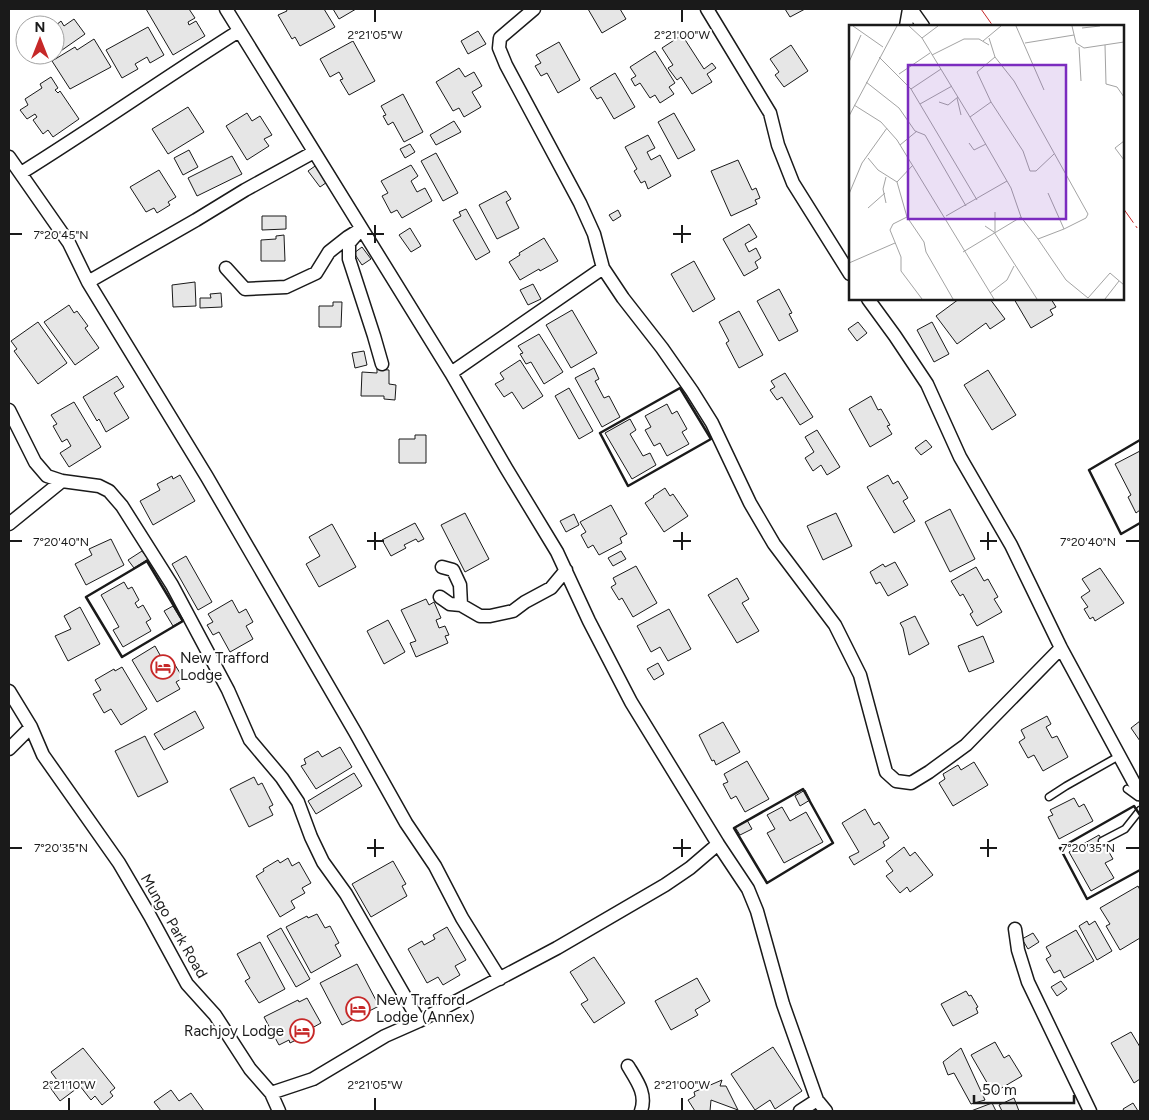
<svg xmlns="http://www.w3.org/2000/svg" width="1149" height="1120" font-family="Figtree,sans-serif">
  <style>
    .building { fill: #e6e6e6; stroke: #1a1a1a }
    .lines { fill: none; stroke-linecap: round; stroke-linejoin: round }
    .lane-casing { stroke: #1a1a1a; stroke-width: 9 }
    .street-casing { stroke: #1a1a1a; stroke-width: 15 }
    .lane { stroke: #fff; stroke-width: 6 }
    .street { stroke: #fff; stroke-width: 12 }
    .wall { stroke: #1a1a1a; stroke-width: 2.5 }
    .power { stroke: #c62828; stroke-width: 1; stroke-dasharray: 18 4 2.5 4; stroke-linecap: butt }
    .ticks { fill: none; stroke: #1a1a1a; stroke-width: 2 }
    .labels { text-anchor: middle; stroke-width: 4; stroke-linejoin: round; paint-order: stroke }
    .poi-label { font-size: 15px; fill: #1a1a1a; stroke: #fff; text-anchor: start }
    .street-label { font-size: 15px; fill: #1a1a1a; stroke: #fff }
    .inset-road { fill: none; stroke: #a3a3a3; stroke-width: 1 }
    .view { fill: #7b2cbf; fill-opacity: 0.15; stroke: #7b2cbf; stroke-width: 2.5 }
    .inset-edge { fill: none; stroke: #1a1a1a; stroke-width: 2.5 }
    .ticks-label { font-size: 12px; text-anchor: middle; fill: #1a1a1a; stroke: #fff; stroke-width: 4; stroke-linejoin: round; paint-order: stroke }
  </style>
  <rect width="100%" height="100%" fill="#fff"/>
  <!-- building -->
  <path class="building" d="M146,9h43l6,9 -7,4 1,3 7,-4 9,15 -32,19z
    M286,9h38l11,18 -35,19 -5,-9 -3,2 -14,-24 9,-4z
    M333,9h23l-17,10z
    M588,9h32l6,10 -24,14z
    M785,9h20l-15,8z
    M74,19l11,15 -30,21v-29l6,-5 3,5z
    M148,27l16,28 -14,8 -3,-6 -12,7 3,5 -16,9 -16,-28z
    M478,31l8,13 -18,10 -7,-13z
    M682,35l22,34 8,-6 4,5 -9,6 5,8 -20,12 -11,-17 -4,3 -9,-12 5,-3 -11,-17z
    M94,39l17,28 -41,22 -18,-28 23,-14 2,3z
    M353,41l22,40 -26,14 -9,-15 3,-1 -4,-7 -9,5 -10,-18z
    M559,42l21,38 -22,13 -11,-20 -6,3 -6,-10 6,-3 -5,-8z
    M791,45l17,26 -24,16 -9,-12 4,-3 -9,-13z
    M655,51l20,32 -6,4 5,7 -14,9 -5,-8 -5,3 -10,-15 -5,3 -4,-7 5,-3 -6,-9z
    M459,68l6,9 9,-5 8,14 -10,6 9,15 -17,10 -5,-9 -6,3 -17,-29z
    M615,73l20,34 -21,12 -13,-22 -4,2 -7,-11z
    M51,77l7,11 -3,2 3,3 2,-2 19,28 -26,18 -5,-7 -5,4 -10,-14 4,-3 -2,-3 -8,5 -7,-9 8,-5 -3,-6 17,-11 -2,-4z
    M403,94l20,38 -19,10 -11,-20 -5,3 -5,-9 3,-1 -5,-9z
    M188,107l16,25 -36,22 -16,-25z
    M247,113l5,8 8,-5 12,19 -8,4 5,7 -22,14 -21,-34z
    M674,113l21,37 -17,9 -20,-37z
    M454,121l7,11 -25,13 -6,-10z
    M648,135l7,13 -8,4 4,8 9,-5 11,21 -23,13 -3,-8 -4,2 -7,-12 3,-2 -12,-22z
    M410,144l5,8 -10,6 -5,-9z
    M189,150l9,17 -15,8 -9,-17z
    M436,153l22,40 -15,8 -22,-40z
    M232,156l10,18 -45,22 -9,-18z
    M738,160l14,30 4,-2 4,10 -5,2 2,4 -26,12 -20,-45z
    M318,164l12,16 -10,7 -12,-16z
    M411,165l7,11 -7,5 6,11 8,-4 7,13 -30,17 -5,-8 -6,3 -9,-17 6,-3 -7,-12z
    M159,170l17,27 -8,5 2,3 -13,8 -3,-5 -8,4 -16,-25z
    M506,191l5,8 -5,3 13,26 -22,11 -18,-34z
    M466,209l24,43 -14,8 -23,-40 8,-4 -2,-4z
    M618,210l3,6 -8,5 -4,-6z
    M262,216h24v13l-24,1z
    M749,224l8,13 -12,7 4,8 7,-4 5,10 -6,4 3,6 -14,8 -21,-37z
    M410,228l11,18 -10,6 -12,-17z
    M284,235l1,26h-24v-21l15,-1v-3z
    M544,238l14,23 -18,10 -1,-2 -19,11 -11,-18 11,-7 -1,-2z
    M362,247l9,12 -9,6 -8,-12z
    M694,261l21,38 -22,13 -22,-38z
    M195,282l1,24 -23,1 -1,-22z
    M533,284l8,15 -13,6 -8,-15z
    M779,289l13,24 -3,1 9,17 -19,10 -22,-40z
    M221,293l1,14 -22,1v-10h11l-1,-4z
    M959,299h31l15,20 -15,10 -4,-6 -29,21 -21,-28z
    M1014,299h37l5,8 -6,3 3,5 -22,13z
    M333,302h9l-1,25h-22v-21h14z
    M69,305l5,8 3,-2 11,15 -3,2 14,20 -24,17 -31,-43z
    M572,310l25,43 -26,15 -25,-43z
    M739,311l24,44 -24,13 -13,-25 3,-2 -10,-19z
    M38,322l29,41 -29,21 -24,-33 3,-2 -6,-8z
    M858,322l9,11 -10,8 -9,-12z
    M932,322l17,32 -15,8 -17,-32z
    M539,334l24,38 -19,12 -13,-22 -5,2 -6,-10 3,-1 -5,-7z
    M364,351l3,14 -12,3 -3,-15z
    M520,360l23,36 -20,13 -11,-17 -8,5 -9,-13 9,-5 -4,-6z
    M594,368l5,11 -4,2 9,17 5,-2 11,21 -18,10 -27,-49z
    M377,369l12,1v14l7,1 -1,15 -11,-1v-3h-23l1,-24 15,1z
    M988,370l28,45 -24,15 -28,-45z
    M785,373l28,44 -13,8 -18,-28 -5,3 -7,-10 5,-3 -4,-6z
    M117,376l7,11 -10,6 15,25 -23,14 -7,-13 -2,2 -14,-24z
    M569,388l24,43 -14,8 -24,-43z
    M871,396l7,14 3,-1 9,16 -3,1 5,8 -22,13 -21,-38z
    M74,402l27,45 -32,20 -9,-14 11,-7 -4,-7 -5,3 -9,-16 4,-2 -6,-9z
    M667,404l5,10 5,-3 10,18 -5,3 7,12 -22,12 -7,-13 -6,3 -9,-16 6,-3 -6,-11z
    M630,419l6,11 -6,4 13,22 7,-3 6,12 -24,14 -27,-46z
    M817,430l23,37 -13,8 -6,-10 -8,6 -8,-13 9,-6 -9,-15z
    M415,435h11v28h-27v-24h16z
    M926,440l6,7 -11,8 -6,-7z
    M1140,451v59l-4,3 -8,-16 3,-2 -16,-31z
    M180,475l15,26 -42,24 -13,-24 20,-11 -3,-6 15,-8 1,3z
    M888,475l5,9 5,-3 10,17 -5,3 12,20 -21,12 -27,-46z
    M665,488l5,8 3,-2 15,22 -24,16 -19,-29 9,-6 -1,-1z
    M611,505l16,29 -7,4 2,5 -23,12 -6,-10 -5,3 -7,-13 5,-3 -6,-10z
    M950,509l25,50 -25,13 -25,-50z
    M465,513l24,46 -24,13 -24,-47z
    M836,513l16,33 -29,14 -16,-34z
    M574,514l5,11 -13,7 -6,-11z
    M415,523l9,16 -6,3 -2,-3 -12,6 2,3 -15,8 -9,-16z
    M332,524l24,43 -37,20 -13,-23 14,-8 -11,-19z
    M111,539l13,26 -38,20 -11,-21 17,-9 -3,-6z
    M142,551l6,8 -14,9 -6,-8z
    M621,551l5,8 -13,7 -5,-8z
    M186,556l26,46 -14,8 -26,-46z
    M895,562l13,23 -20,11 -8,-14 -4,2 -6,-12 13,-8 2,3z
    M636,566l21,37 -24,14 -11,-19 -3,2 -8,-13 5,-3 -3,-6z
    M976,567l8,14 4,-2 10,18 -4,2 8,13 -25,14 -7,-12 3,-2 -10,-18 -3,2 -9,-15z
    M1100,568l24,35 -29,18 -2,-4 -3,2 -6,-10 4,-2 -7,-10 9,-6 -8,-12z
    M737,578l12,21 -7,4 17,28 -22,12 -29,-48z
    M124,582l4,7 4,-2 7,13 -4,3 3,5 5,-3 8,14 -5,3 5,9 -28,16 -10,-17 6,-3 -18,-32z
    M426,599l3,6 5,-3 7,16 -5,2 3,8 6,-2 4,9 -4,1 3,7 -32,14 -6,-14 6,-2 -15,-31z
    M232,600l7,13 7,-4 7,13 -7,4 7,13 -23,13 -11,-20 -6,3 -6,-10 6,-3 -5,-8z
    M173,606l9,15 -9,5 -9,-15z
    M80,607l20,37 -32,17 -13,-25 16,-7 -7,-13z
    M669,609l22,40 -23,12 -8,-14 -9,5 -14,-26z
    M915,616l14,28 -20,11 -6,-27 -3,-5z
    M388,620l17,32 -21,12 -17,-33z
    M983,636l11,26 -25,10 -11,-26z
    M155,646l10,18 7,-4 11,18 -7,4 4,7 -23,13 -25,-42z
    M658,663l6,11 -10,6 -7,-11z
    M122,667l25,42 -26,16 -10,-16 -7,4 -11,-19 8,-4 -6,-10 19,-11 1,2z
    M195,711l9,17 -40,22 -10,-16z
    M1047,716l4,8 -5,3 6,11 5,-2 11,21 -25,14 -9,-16 -6,3 -9,-16 6,-4 -4,-8z
    M1140,721v20l-9,-13z
    M723,722l17,30 -24,13 -2,-5 -2,1 -13,-26z
    M145,736l23,46 -30,15 -23,-46z
    M340,747l12,20 -36,22 -15,-23 5,-2 -2,-5 14,-8 4,6z
    M747,761l22,38 -24,13 -9,-16 -5,3 -8,-15 5,-2 -4,-8z
    M974,762l14,23 -35,21 -14,-23 6,-4 -2,-5 15,-9 3,5z
    M354,773l8,13 -46,28 -8,-13z
    M254,777l4,8 4,-2 11,22 -4,2 4,8 -24,12 -19,-38z
    M805,790l5,10 -10,6 -5,-10z
    M1074,798l5,9 5,-3 9,17 -34,18 -11,-22 5,-2 -3,-5z
    M782,807l8,14 16,-9 17,30 -39,21 -17,-30 8,-4 -8,-14z
    M865,809l9,16 5,-3 10,16 -6,4 2,4 -31,19 -5,-8 10,-5 -17,-29z
    M747,820l5,9 -12,6 -5,-8z
    M1099,835l14,24 -8,4 9,15 -23,13 -22,-39z
    M904,847l6,9 5,-4 18,23 -23,17 -3,-5 -7,6 -14,-17 7,-5 -7,-10z
    M288,858l4,8 7,-4 12,21 -9,5 3,5 -14,8 4,7 -15,9 -24,-41 8,-5 -1,-2 15,-9 2,3z
    M393,861l13,23 -4,2 5,10 -36,21 -19,-33z
    M1138,886l2,4v48l-20,12 -14,-24 4,-2 -10,-16z
    M317,914l8,14 5,-2 9,17 -4,2 6,11 -30,17 -25,-46 21,-11 1,2z
    M1087,921l2,4 6,-4 17,30 -15,9 -18,-34z
    M447,927l19,33 -11,6 5,9 -17,10 -5,-8 -11,6 -19,-34 14,-8 2,4 11,-6 -2,-4z
    M281,928l29,51 -14,8 -29,-51z
    M1076,930l18,31 -30,17 -4,-8 -6,3 -8,-14 5,-3 -5,-9z
    M1033,933l6,9 -11,7 -6,-10z
    M260,942l25,47 -26,14 -14,-22 5,-3 -13,-24z
    M594,957l31,46 -31,20 -13,-19 7,-4 -18,-28z
    M357,964l22,42 -37,19 -22,-42z
    M697,978l13,23 -15,9 3,5 -27,15 -16,-29z
    M1061,981l6,8 -10,7 -6,-9z
    M966,991l3,5 2,-1 7,12 -2,1 2,5 -25,13 -12,-22z
    M307,998l14,25 -18,10 1,3 -14,7 -1,-3 -10,5 -15,-28 34,-17 1,2z
    M1131,1032l9,15v32l-6,4 -23,-40z
    M995,1042l9,16 5,-3 13,21 -29,17 -22,-38z
    M773,1047l29,44 -27,18 -5,-9 -15,10 -24,-36z
    M83,1048l32,40 -5,4 3,4 -11,9 -7,-9 -4,4 -11,-14 -20,15 -11,-15 8,-6 -6,-8z
    M961,1048l24,52 -14,4 -17,-31 -6,2 -5,-13z
    M722,1080l-2,6h6l12,24 -27,-10 -1,11h-15l-7,-11 7,-4 -1,-4z
    M171,1090l8,11 12,-8 13,18h-43l-7,-9z
    M1014,1098l5,13h-17l-3,-6z
    M992,1103l4,8h-25z
    M1133,1103l5,8h-14l-1,-2z"/>
  <g class="lines">
    <!-- lane casing -->
    <g class="lane-casing">
      <path id="lane" d="M1127,789l11,8
        M1049,797l17,-11 53,-30
        M1102,841l23,-12 15,-19"/>
    </g>
    <!-- street casing -->
    <g class="street-casing">
      <path id="street" d="M226,9l225,364 55,95 51,84 32,69 42,81 87,142 30,45 9,22 26,93 34,96 9,11
        M534,9l-34,29 -1,10 7,17 74,138 14,31 9,34 20,30 39,50 30,43 20,32 38,80 24,41 61,81 25,50 26,97 10,9 15,2 18,-11 37,-27 95,-97
        M707,9l63,104 8,32 15,38 57,91
        M911,9l12,17
        M906,26l3,-17
        M9,157l60,86 19,39 119,195 148,255 51,91 29,43 27,52 38,61
        M21,173c74,-46 145,-96 218,-142
        M356,235l-7,8v16l25,77 8,28
        M226,268l19,21 41,-2 30,-14 13,-21 19,-15 13,-8
        M88,282l108,-62 49,-30 69,-38
        M868,299l27,37 32,48 33,73 51,88 50,103 79,146
        M451,373l152,-105
        M9,410l26,52 12,14 15,5 37,5 10,5 13,15 50,79 56,105 22,50 32,38 16,24 13,35 12,25 23,32 73,127
        M9,524l53,-43
        M442,567l11,3 7,15 1,20 19,11h10l23,-5 12,-9 26,-14 15,-18
        M440,597l10,7 11,1
        M9,691l22,36 12,28 76,108 31,53 37,68 28,31 35,54 21,24 8,18
        M9,749l22,-22
        M1015,929l3,21 10,32 62,129
        M628,1066c9,15 19,28 13,45
        M271,1093l42,-14 72,-43 34,-15 138,-73 108,-63 25,-17 28,-24
        M800,1111l17,-11"/>
    </g>
    <!-- lane -->
    <use href="#lane" class="lane"/>
    <!-- street -->
    <use href="#street" class="street"/>
    <!-- wall -->
    <path class="wall" d="M680,388l31,51 -83,47 -28,-53z
      M1140,440l-51,30 32,64 19,-11
      M147,561l36,60 -61,36 -36,-60z
      M803,789l30,54 -66,40 -33,-55z
      M1140,815l-6,-9 -74,42 27,51 53,-29"/>
    <!-- power -->
    <path class="power" d="M981,9l12,17
      M1123,208l17,24"/>
  </g>
  <!-- ticks -->
  <path class="ticks" d="M375,10v12M682,10v12M375,225v18M682,225v18M10,234h12M367,234h17M673,234h18M375,532v18M682,532v18M988,532v18M10,541h12M367,541h17M673,541h18M980,541h17M1126,541h13M375,839v18M682,839v18M988,839v18M10,848h12M367,848h17M673,848h18M980,848h17M1126,848h13M69,1098v12M375,1098v12M682,1098v12"/>
  <!-- icons -->
  <defs>
    <g id="hotel-ring" transform="scale(1.25)"><circle r="9.5" fill="#fff" stroke="#c62828" stroke-width="1.5"/><path d="M-6-4.5h1.5V1H6V5H4.5V3h-9V5H-6ZM-4 0a1.8 1.8 0 1 1 3.6 0ZM.5 0V-2.5h3Q6-2.5 6 0Z" fill="#c62828"/></g>
  </defs>
  <g fill-rule="evenodd">
    <use href="#hotel-ring" x="163" y="667"/>
    <use href="#hotel-ring" x="358" y="1009"/>
    <use href="#hotel-ring" x="302" y="1031"/>
  </g>
  <g class="labels">
    <!-- poi labels -->
    <g class="poi-label">
      <text x="180" y="663">New Trafford<tspan x="180" dy="17">Lodge</tspan></text>
      <text x="376" y="1005">New Trafford<tspan x="376" dy="17">Lodge (Annex)</tspan></text>
      <text x="284" y="1036" text-anchor="end">Rachjoy Lodge</text>
    </g>
    <!-- street labels -->
    <g class="street-label">
      <text transform="translate(174 926) rotate(60)" y="5">Mungo Park Road</text>
    </g>
  </g>
  <!-- overview -->
  <g transform="translate(849 25)">
    <rect width="275" height="275" fill="#fff"/>
    <path class="inset-road" d="M4,1l30,21M60,1l13,12 48,79 41,71 10,29 17,22 26,-10 22,-11 2,-4 -74,-133 -19,-24 -6,-19M167,1l28,64M223,1l4,17 8,5 40,-6M233,3l18,-2M73,13l16,-12M134,16l18,-15M176,18l49,-8M256,20l1,39 11,3 7,10M230,22l2,34M83,30l32,-16h15l10,6M30,32l32,32 66,111M146,32l-18,15 14,30 32,49 7,20h6l18,-17M0,37l12,-27M50,49l31,-21M17,57l33,26 16,23 10,4 41,71M62,64l30,-20M108,73l4,17M90,77l9,3 10,-8M71,79l32,-18M5,80l27,17 16,18 97,159M0,91l48,-90M121,92l21,-15M275,116l-9,7 9,12M120,118l5,7 12,-6M51,120l17,-14M19,133l10,12 19,12M48,157l10,35 17,25 2,10 27,47M48,157l16,-17M199,168l16,36M0,169l13,-31 25,-35M37,178l-3,-14 3,-12M19,183l17,-15M97,191l61,-35M58,192l-14,7 -3,6 11,27v14l21,28M136,201l9,6 43,67M146,207v-20M189,214l28,41 22,18 22,-25 14,12M114,227l58,-35M0,238l46,-20M141,268l17,-13 7,-14M256,274l14,-18"/>
    <path class="view" d="M59,40h158v154h-158z"/>
    <rect width="275" height="275" class="inset-edge"/>
  </g>
  <g class="ticks-label">
    <text x="375" y="39">2°21'05"W</text>
    <text x="682" y="39">2°21'00"W</text>
    <text x="61" y="239">7°20'45"N</text>
    <text x="61" y="546">7°20'40"N</text>
    <text x="1088" y="546">7°20'40"N</text>
    <text x="61" y="852">7°20'35"N</text>
    <text x="1088" y="852">7°20'35"N</text>
    <text x="69" y="1089">2°21'10"W</text>
    <text x="375" y="1089">2°21'05"W</text>
    <text x="682" y="1089">2°21'00"W</text>
  </g>
  <!-- border -->
  <rect width="1149" height="1120" fill="none" stroke="#1a1a1a" stroke-width="20"/>
  <!-- north arrow -->
  <g transform="translate(40 40)"><circle r="24" fill="#ffffff" stroke="#a3a3a3"/>
  <path d="M0-4L9 19L0 12L-9 19Z" fill="#c62828"/>
  <text y="-8" font-size="14" font-weight="bold" text-anchor="middle" fill="#1a1a1a">N</text>
  </g>
  <!-- scale -->
  <path d="M974 1095v8h100v-8" fill="none" stroke="#1a1a1a" stroke-width="2.5"/>
  <text x="982" y="1095" font-size="15" fill="#1a1a1a" stroke="#ffffff" stroke-width="4" paint-order="stroke">50 m</text>
</svg>
